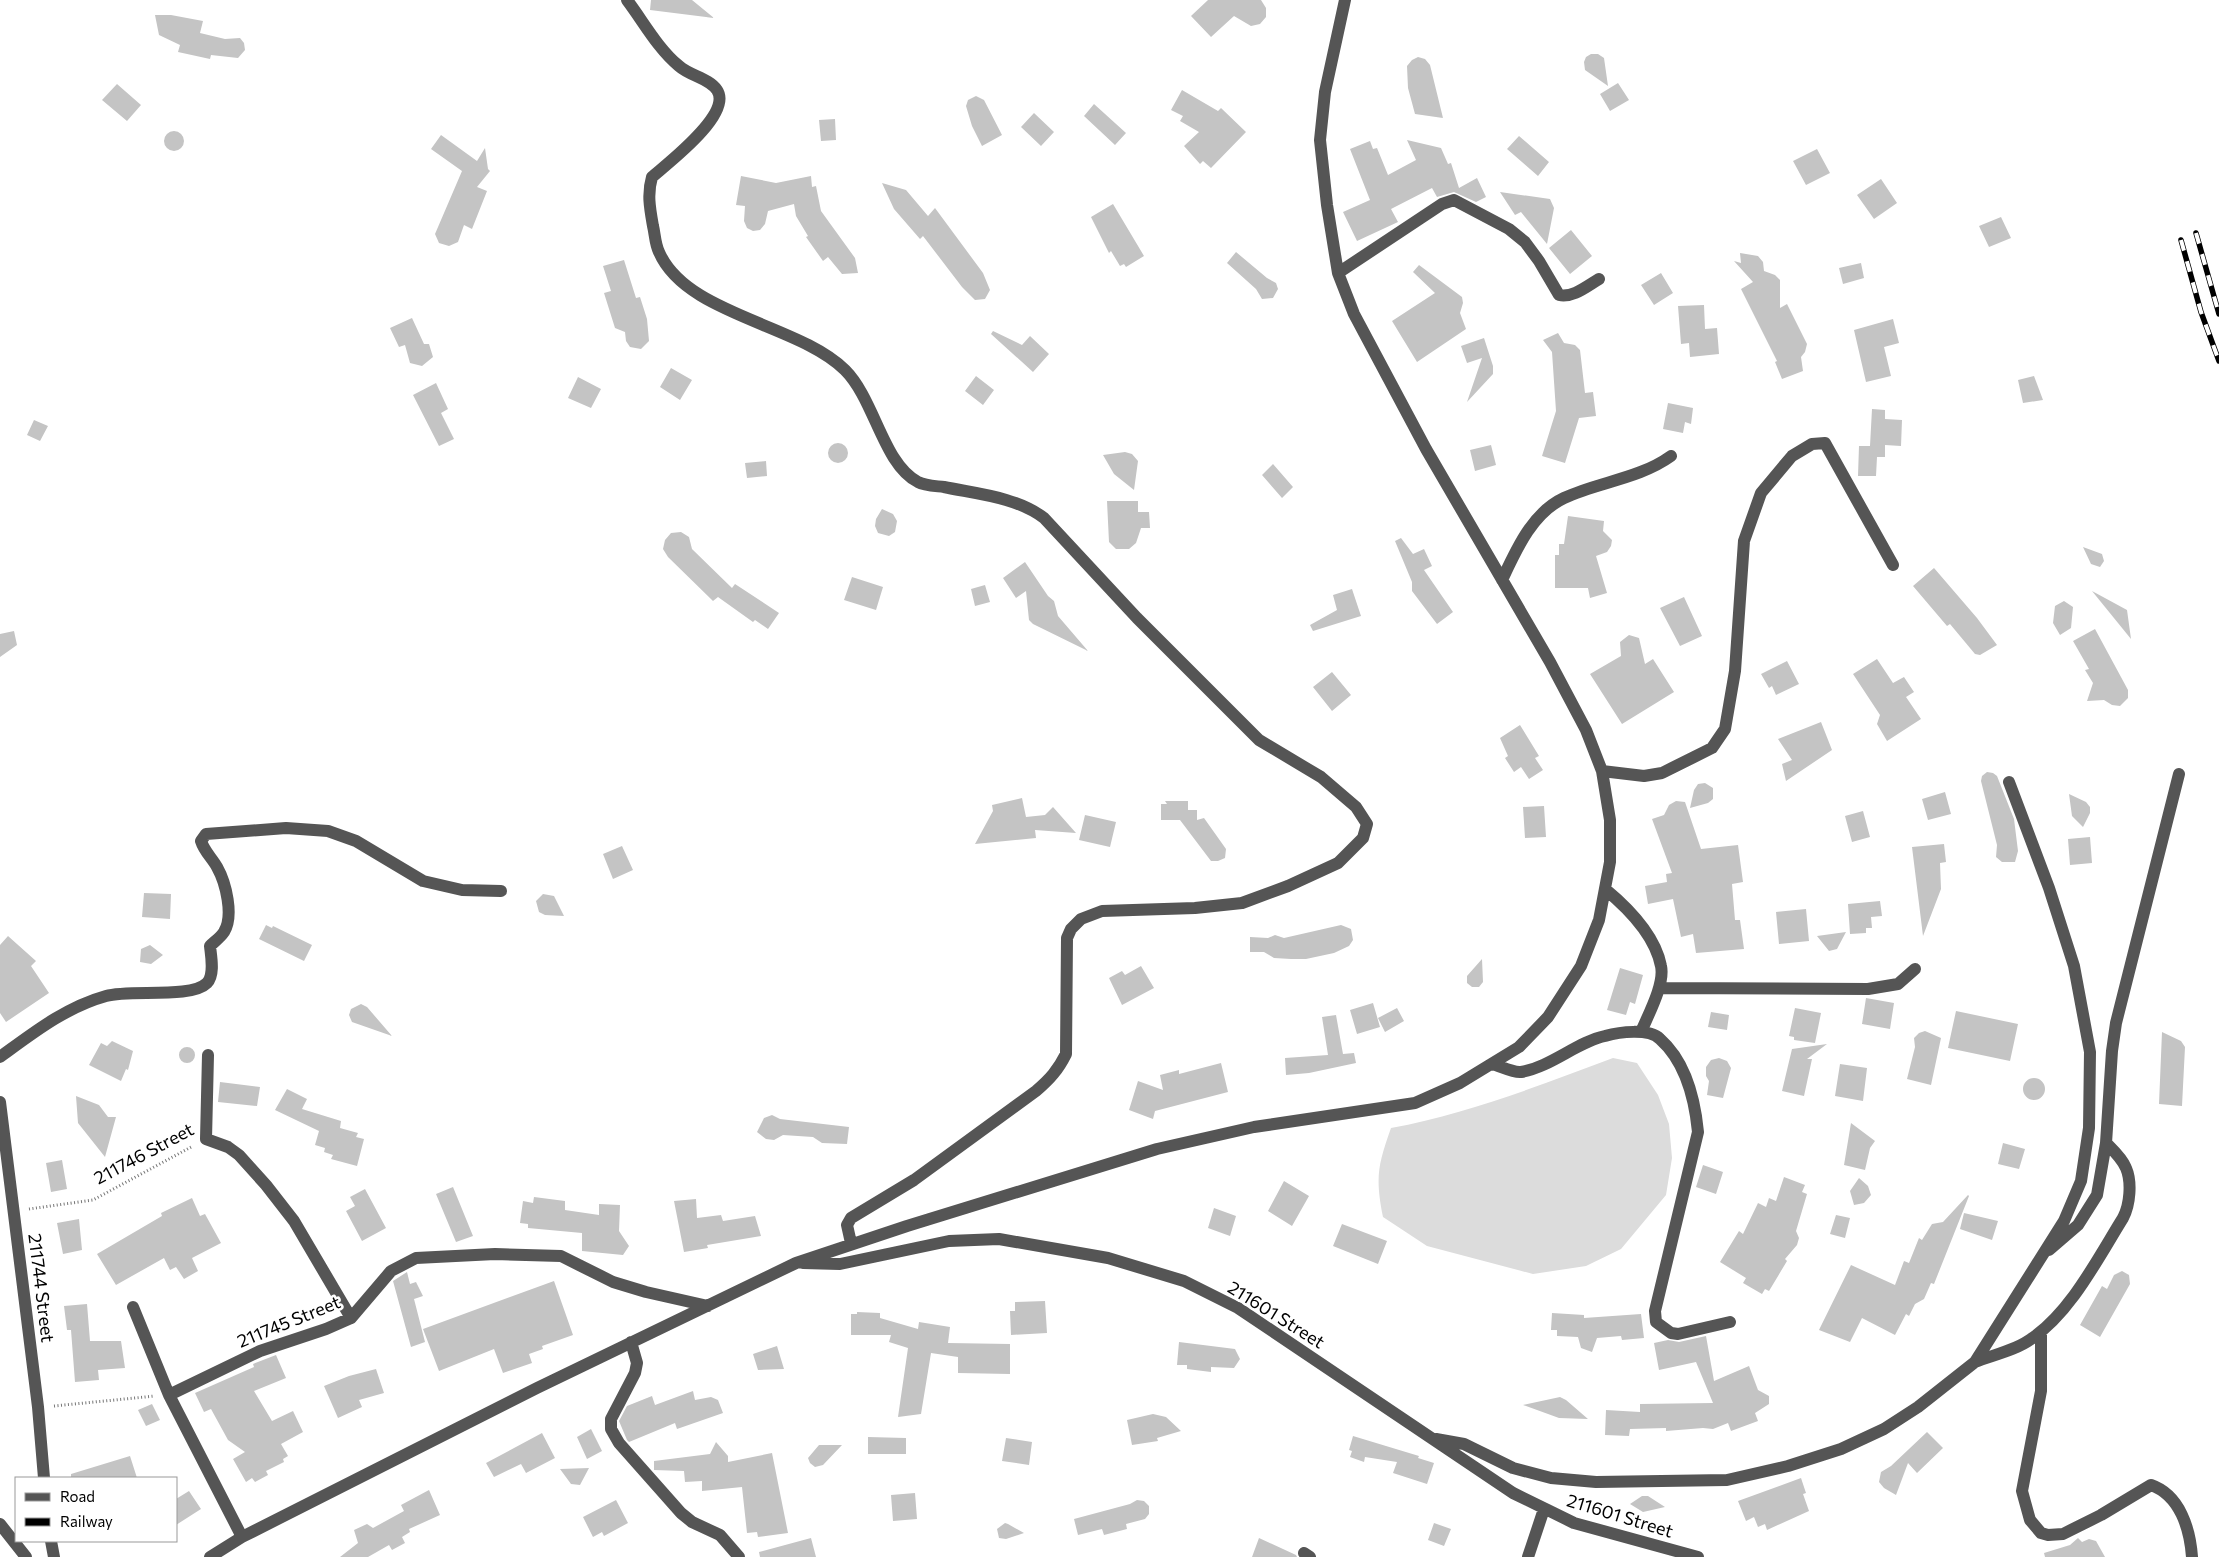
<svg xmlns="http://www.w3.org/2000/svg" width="2219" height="1557" font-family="Commissioner,sans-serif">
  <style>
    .pitch { fill: #dcdcdc }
    .building { fill: #c4c4c4 }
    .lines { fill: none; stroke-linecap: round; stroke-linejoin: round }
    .path { stroke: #777; stroke-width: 3; stroke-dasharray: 1 2.5; stroke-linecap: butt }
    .minor { stroke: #555; stroke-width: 12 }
    .rail-casing { stroke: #000; stroke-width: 5.5 }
    .rail { stroke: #fff; stroke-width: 4; stroke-dasharray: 11; stroke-linecap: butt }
    .labels { text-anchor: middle; stroke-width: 5; stroke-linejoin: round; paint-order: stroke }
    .street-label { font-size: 18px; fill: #000; stroke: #fff }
  </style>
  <rect width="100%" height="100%" fill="#fff"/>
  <!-- pitch -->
  <path class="pitch" d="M1613,1058l24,5 21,32 11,29 3,34 -6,37 -45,54 -35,17 -53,8 -106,-28 -44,-29c-8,-40 -5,-52 8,-89 76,-14 150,-43 222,-70z"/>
  <!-- building -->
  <path class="building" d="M651,0h41l22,18 -64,-8z
    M1208,0h53l5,8v9l-6,7 -9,2 -17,-10 -23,21 -20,-21z
    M155,15h16l32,6 -3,12 25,6 15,-1 4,5 1,7 -7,8 -27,-3 -1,4 -32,-7 2,-7 -21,-10z
    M1591,54h7l6,4 4,28 -23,-16 -1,-8 2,-5z
    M1418,57l7,2 5,6 13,53 -28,-4 -7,-26 -1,-22 5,-6z
    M1618,83l11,17 -19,11 -10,-17z
    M117,84l24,21 -14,16 -25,-21z
    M1182,90l36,21 3,-3 25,24 -35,36 -8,-7 -3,3 -16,-18 15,-14 -19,-11 3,-5 -12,-6z
    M976,96l8,4 18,35 -20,11 -10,-20 -6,-20 2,-6z
    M1094,104l32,29 -11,12 -31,-29z
    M1034,113l20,19 -13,14 -20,-19z
    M835,119l1,21 -15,1 -2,-21z
    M164 141a10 10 0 1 1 20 0a10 10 0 1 1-20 0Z
    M441,135l36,26 8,-13 3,21 2,2 -13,16 10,4 -15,38 -8,-4 -6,17 -9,4 -10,-3 -4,-9 27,-63 -31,-22z
    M1519,136l30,26 -11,14 -31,-27z
    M1407,140l34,8 7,16 3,-1 8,25 18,-10 9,19 -10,5 -22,-10 -17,5 -5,-9 -41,21 7,13 -41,19 -14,-29 27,-12 -20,-51 20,-8 3,8 4,-1 11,27 28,-15z
    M1817,149l13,24 -24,12 -13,-24z
    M741,176l35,7 35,-7 1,11 4,-1 5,25 34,47 3,15 -16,1 -14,-17 -5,4 -17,-24 2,-1 -12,-20 -2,-12 -26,7 -3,13 -5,6 -7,1 -6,-3 -3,-7 1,-15 -9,-1z
    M1881,179l16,24 -23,16 -17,-24z
    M882,183l24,7 22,26 7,-8 48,65 7,17 -5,9 -10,1 -13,-13 -39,-51 -3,3 -26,-30z
    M1500,192l50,7 4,9 -7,36 -26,-32 -6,3z
    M1113,204l31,52 -18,11 -2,-3 -4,2 -9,-15 -2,2 -18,-36z
    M2001,217l10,21 -22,9 -10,-21z
    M1571,230l21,26 -22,18 -21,-26z
    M1236,252l31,26 9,5 2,6 -5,9 -11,1 -6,-10 -29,-26z
    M1740,253l18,3 5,6 1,9 11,4 5,5v28l7,-4 20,40 -2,8 -4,5 2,14 -21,8 -7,-17 2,-1 -36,-72 12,-7 -19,-21 7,2z
    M624,260l12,38 4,-1 7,22 2,22 -8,8 -11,-2 -4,-6 -1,-9 -10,-4 -11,-35 7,-2 -8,-25z
    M1861,263l3,15 -21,6 -4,-16z
    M1419,265l43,32 1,6 -3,10 6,16 -49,33 -25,-41 43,-28 -22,-21z
    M1661,273l12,20 -19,12 -13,-20z
    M1704,305l1,24 12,-1 2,26 -29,3 -1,-14 -8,1 -3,-38z
    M412,318l12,26h5l4,13 -11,9 -12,-3 -5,-18 -6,2 -9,-19z
    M1893,319l6,24 -15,4 7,29 -25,6 -12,-52z
    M993,331l29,14 8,-9 19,18 -16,18 -42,-38z
    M1558,333l6,10 11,2 5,5 5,43 8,-1 3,24 -17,2 -14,45 -23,-7 14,-45 -4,-59 -9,-12z
    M1484,338l9,28v8l-26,28 15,-44 -15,5 -6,-17z
    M671,368l21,12 -12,20 -20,-13z
    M976,376l18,14 -11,15 -18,-14z
    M2034,376l9,24 -20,3 -5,-23z
    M578,377l23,12 -10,19 -23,-10z
    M436,383l12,26 -7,4 13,26 -15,7 -26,-51z
    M1668,403l25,5 -2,16 -6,-2 -2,11 -20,-4z
    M1872,409l13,1v9l17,1 -1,26 -16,-1v12h-8l-1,19h-18l1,-30h11z
    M34,420l14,6 -8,15 -13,-6z
    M828 453a10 10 0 1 1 20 0a10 10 0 1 1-20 0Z
    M1491,445l5,20 -21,6 -5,-21z
    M1125,452l7,2 6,7 -4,29 -20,-16 -11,-19z
    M766,461l1,15 -20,2 -2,-15z
    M1273,464l20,23 -11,11 -20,-23z
    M1107,501h31v11h11l1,16h-9l-5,15 -7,6h-13l-7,-7z
    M882,509l11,5 4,7 -2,11 -6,4 -11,-3 -3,-7 1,-7z
    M1568,516l36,5 -1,10 9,9 -1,6 -4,6 -11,4 11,37 -17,5 -2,-10h-33v-33h4v-11h5z
    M681,532l8,5 3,12 40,39 3,-4 44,29 -11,16 -13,-9 -2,2 -35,-25 -5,4 -45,-44 -5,-8 2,-9 6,-7z
    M1401,538l12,16 11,-5 8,17 -8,4 29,42 -16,12 -25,-33v-9l-17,-41z
    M2083,547l19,7 2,7 -4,6 -9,-3z
    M1025,562l23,34 6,5 4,15 30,35 -55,-27 -4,-4 -3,-29 -10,7 -13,-20z
    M1934,568l43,50 20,27 -17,10 -5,-1 -25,-30 -3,2 -34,-40z
    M852,577l31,10 -7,23 -32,-10z
    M985,585l5,17 -15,4 -4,-17z
    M1352,589l9,27 -48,15 -3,-6 27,-15 -4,-15z
    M2092,591l35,19 4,29z
    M1684,597l18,39 -22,10 -20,-38z
    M2064,601l9,6 -2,21 -11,7 -7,-12 2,-17z
    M2095,629l33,61v8l-8,8 -8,-1 -8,-5 -17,1 6,-18 -8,-13 4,-1 -16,-28z
    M14,631l3,14 -17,12v-23z
    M1629,635l10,3 6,26 8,-5 21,33 -52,32 -32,-50 31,-18 -1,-14z
    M1877,659l16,24 11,-6 10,15 -8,5 15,22 -34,22 -10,-17 3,-9 -27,-41z
    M1787,661l12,23 -23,11 -4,-9 -3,2 -8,-14z
    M1332,672l19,23 -19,16 -19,-24z
    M1821,722l11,28 -46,31 -4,-17 10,-4 -14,-21z
    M1520,725l19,31 -4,2 8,12 -14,9 -8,-12 -7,5 -9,-14 3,-2 -8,-18z
    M1987,772l6,1 4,3 17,43 4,32 -3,11h-13l-6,-5 1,-12 -16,-64 1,-5z
    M1705,783l8,5v11l-5,4 -18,5 4,-18 4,-6z
    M1945,792l6,22 -23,6 -6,-21z
    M2069,794l17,8 4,5v6l-7,14 -11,-11z
    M1022,798l4,19 19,-2 8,-8 23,26 -41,-3 1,8 -61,6 18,-33 -1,-6z
    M1165,801h23v9h9v10l7,-2 22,31 -1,9 -7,3h-7l-31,-41h-19v-16h6z
    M1676,801l9,1 16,47 37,-4 5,37 -11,2 3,36h5l4,29 -48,4 -3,-19 -12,3 -8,-38 -25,5 -3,-18 22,-4 -1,-8 6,-1 -20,-54 12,-4 5,-10z
    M1544,806l2,31 -21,1 -2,-31z
    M1863,811l7,26 -18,5 -7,-26z
    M1085,815l31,7 -6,25 -31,-7z
    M2090,837l2,26 -22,2 -2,-26z
    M1944,844l2,18 -6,1 1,26 -18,47 -11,-89z
    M622,846l11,24 -20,9 -10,-25z
    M144,893l27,1 -1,25 -28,-2z
    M543,894l11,2 10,20 -19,-1 -6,-3 -3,-11z
    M1880,901l2,15 -11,1 1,11h-6v5l-16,1 -2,-30z
    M1806,909l3,32 -30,3 -3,-32z
    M266,925l6,3 1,-2 39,19 -8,16 -45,-22z
    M1341,925l10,4 2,11 -4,6 -15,7 -28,6h-15l-17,-1 -10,-6h-14v-15l18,1 7,-3 9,3z
    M1846,932l-9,17 -8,2 -12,-15z
    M8,936l28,25 -5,5 18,27 -43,29 -6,-9v-68z
    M150,945l13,10 -12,9 -11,-2 1,-13z
    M1482,959l1,23 -4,5h-7l-5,-4v-7z
    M1141,966l13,22 -32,17 -13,-27 13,-7 3,4z
    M1620,968l23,7 -8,29 -5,-2 -4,13 -19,-5z
    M1866,998l28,5 -4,26 -28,-5z
    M1373,1003l7,24 -23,7 -7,-24z
    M361,1004l6,3 25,29 -40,-14 -3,-7 2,-6z
    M1397,1008l7,13 -19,11 -7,-14z
    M1795,1008l26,5 -6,30 -21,-3v-3l-5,-1z
    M1956,1011l62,13 -8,37 -62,-13z
    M1711,1012l18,3 -2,15 -19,-3z
    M1336,1015l7,39 11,-1 2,10 -47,10 -23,2 -1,-17 43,-3 -6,-38z
    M1925,1031l16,7 -10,47 -24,-6 8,-32 -1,-9 5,-5z
    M2162,1032l19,9 4,6 -3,59 -23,-2z
    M112,1041l21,10 -5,19 -2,-1 -5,12 -32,-16 12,-22 6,3z
    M1827,1044l-20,15h5l-8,37 -22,-5 10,-42z
    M179 1055a8 8 0 1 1 16 0a8 8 0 1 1-16 0Z
    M1719,1058l8,3 4,7 -8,30 -16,-3 2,-14 -3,-5v-9l5,-7z
    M1221,1063l7,29 -73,19 -2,8 -24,-9 9,-29 25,9 -3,-15 19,-5v4z
    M1840,1064l27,4 -4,33 -28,-5z
    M2023 1089a11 11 0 1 1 22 0a11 11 0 1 1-22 0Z
    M220,1082l40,5 -3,19 -39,-4z
    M287,1089l20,10 -5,10 39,12 -1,7 18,5 -2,4 8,2 -7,27 -26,-7 2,-4 -9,-3 1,-4 -10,-3 4,-14 -44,-21z
    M76,1096l23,9 9,12h8l-11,40 -27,-34z
    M772,1115l8,4 69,8 -2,17 -25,-1 -9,-6 -30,-2 -9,5 -8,-1 -9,-7 7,-14z
    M1851,1123l24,18 -5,7 -5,22 -21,-5z
    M2003,1143l22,6 -6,20 -21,-5z
    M62,1160l5,29 -16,3 -5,-29z
    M1703,1165l20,7 -7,22 -20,-7z
    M1784,1177l21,8 -3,7 5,2 -11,37 3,7 -2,7 -12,14 2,2 -18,30 -4,-2 -3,5 -19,-11 3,-5 -26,-16 19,-31 4,3 15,-31 8,4 3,-9 7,3z
    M1859,1178l9,8 3,9 -7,8 -10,2 -4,-14z
    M1284,1181l25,15 -17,30 -24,-15z
    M453,1187l20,49 -17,6 -20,-48z
    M365,1189l21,39 -24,13 -16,-30 9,-5 -5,-9z
    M1968,1195l1,1 -35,88 -3,-1 -7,16 -9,5 -6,12 -3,-2 -11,21 -33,-17 -12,24 -31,-12 32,-65 44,20 9,-24 5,2 10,-25 3,2 10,-16 11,-2z
    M534,1197l31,4v9l34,5v-11l21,1 -1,26 10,15 -6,9 -41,-4v-18l-54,-5v-4l-8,-1 3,-22 10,2z
    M192,1198l8,18 5,-2 16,29 -29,15 6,13 -14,8 -8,-12 -6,3 -6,-12 -48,27 -19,-31 65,-38 -1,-3z
    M696,1199l1,19 24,-3 2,6 32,-5 6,20 -54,9 1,3 -24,4 -10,-51z
    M1214,1208l22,8 -6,20 -22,-8z
    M1964,1213l34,8 -6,19 -32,-11z
    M1836,1215l14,3 -5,20 -15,-4z
    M79,1219l3,31 -19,4 -6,-31z
    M1342,1224l45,17 -9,23 -45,-18z
    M2122,1271l7,4 1,9 -30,53 -20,-12 22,-39 5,3 7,-14z
    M407,1272l3,12 6,-2 7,14 -9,3 11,43 -14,5 -18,-66z
    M554,1281l19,54 -31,11 1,3 -14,5 3,9 -29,10 -9,-24 -55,22 -16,-42z
    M1045,1301l2,32 -36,2 -1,-24h5v-9z
    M87,1304l3,37h31l4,27 -27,2 1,10 -24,2 -4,-52h-4l-3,-24z
    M857,1312l23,1v5l38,11 1,-7 31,5 -2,16 62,1v30l-52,-1v-16l-27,-4 -10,61 -23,3 10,-69 -19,-6 2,-7h-40v-21h6z
    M1552,1313l32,2v3l57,-4 3,24 -22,2 -1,-4 -24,2 -5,14 -11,-4 -3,-11 -21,-1v-6h-6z
    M1706,1336l8,45 35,-15 9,24 11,6v8l-14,9 3,8 -27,10 -3,-8 -15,6 -10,-1 -37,3v-3l-36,1 -1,7 -24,-1 1,-25 34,2v-8l73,-1 -17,-41 -37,8 -5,-27 14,-3 11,2z
    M1179,1342l56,7 5,10 -6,9 -23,-1v5l-24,-3v-4h-10z
    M777,1346l7,23 -26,1 -5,-16z
    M276,1355l10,23 -32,13 18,30 21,-10 10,21 -22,12 7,12 -5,3 1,3 -18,9 2,4 -13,7 -3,-4 -6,4 -13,-23 12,-7 -17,-12 -17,-31 -7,3 -9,-19 59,-26 -1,-3z
    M376,1369l8,24 -25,7 3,7 -24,11 -14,-32 25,-10z
    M693,1391l2,9 16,-3 7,3 5,13 -46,16 -2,-6 -46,19 -2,-2 -8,-19 8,-15 25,-10 3,9z
    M1560,1397l6,3 22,19 -29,-1 -36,-13z
    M152,1404l8,16 -14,6 -8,-16z
    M1153,1414l13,3 15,14 -24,7 1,3 -26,4 -5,-25z
    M591,1429l11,22 -15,8 -10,-22z
    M1927,1432l16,16 -26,25 -9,-10 -12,32 -12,-7 -5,-6 2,-10 10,-6z
    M542,1433l13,25 -29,15 -5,-9 -27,13 -8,-14z
    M1353,1436l66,20 -1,2 16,5 -7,21 -34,-11 4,-11 -32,-5 -1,5 -14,-5 2,-6 -3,-1z
    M868,1437l38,1v16h-38z
    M1006,1438l26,4 -3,23 -27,-4z
    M716,1442l12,14v6l44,-9 16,80 -30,4 -1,-5 -10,1 -5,-46 -40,4v-10l-17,1 -1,-11 -30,-1v-9l56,-7z
    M819,1445h23l-19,20 -8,2 -5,-4 -2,-5z
    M130,1456l7,22h-66v-4z
    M589,1468l-9,17 -9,-1 -11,-15z
    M1801,1478l5,15 -3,1 6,17 -42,19 -2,-6 -7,3 -4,-10 -8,4 -8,-20z
    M429,1490l11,25 -31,14 1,3 -8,5 3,6 -13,7 -3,-5 -21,12h-28l18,-14 -4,-13 13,-6 6,4 31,-17 -3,-6z
    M189,1491l12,18 -25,16v-26z
    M915,1493l2,26 -24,2 -2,-26z
    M1642,1496h6l17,11 -22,5 -13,-8z
    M616,1500l12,23 -24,13 -2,-4 -9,5 -10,-20z
    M1137,1500l7,1 5,5v8l-4,5 -19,5 1,5 -23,6 -2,-6 -24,6 -4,-16 56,-15z
    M1005,1523l3,1 16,9 -18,6 -7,-1 -2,-9z
    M1434,1523l17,6 -7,17 -16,-6z
    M811,1538l5,19h-56l-1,-5z
    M1259,1538l37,17 1,2h-45z
    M2078,1538l4,4 7,-3 7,2 9,16h-60l-1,-4 26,-8z"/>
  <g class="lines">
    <!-- path -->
    <path class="path" d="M29,1209l64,-9 100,-54
      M54,1406l101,-10"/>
    <!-- minor -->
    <path class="minor" d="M627,0c16,21 31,49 52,66 11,10 30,12 38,24 16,24 -49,73 -65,87 -5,17 -2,32 1,49 2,8 2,18 6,26 27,63 140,72 186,118 30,30 38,94 73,112 7,4 19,4 26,5 34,7 72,10 100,31l93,100 122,122 62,37 35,30 11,17 -4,14 -25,25 -50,23 -46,17 -47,5 -93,3 -21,8 -10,10 -4,9 -1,116c-8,16 -16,25 -30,37l-122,89 -63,38 -4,7 4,18
      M1338,273l104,-69 12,-4 55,29 16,13 14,19 20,34c14,3 28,-9 40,-16
      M1502,580c14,-30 30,-67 62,-82 34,-16 75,-19 107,-42
      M1602,771l42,5 18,-3 50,-25 13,-19 10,-58 9,-130 17,-48 31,-37 20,-12 13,-1 68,122
      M1605,889c23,19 50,46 56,77 4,18 -13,49 -20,66
      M1659,988l209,1 30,-5 17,-15
      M208,1055l-2,84 22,8 11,8 27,30 28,36 57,97
      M0,1057c33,-24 66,-50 106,-61 24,-7 85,3 101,-13 8,-8 4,-27 3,-37 5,-5 10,-8 14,-14 10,-16 2,-49 -7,-65 -5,-9 -13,-16 -16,-26l5,-7 80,-6 42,3 28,10 67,40 39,9 39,1
      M1492,1064c8,2 21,9 29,8 30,-5 56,-30 84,-36 14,-4 44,-8 55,3 26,23 35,62 38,93l-43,179 1,11 15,11 7,1 52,-12
      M0,1102l38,305 6,71
      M2049,1250l29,-25 19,-30 9,-52 6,-92 4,-28 63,-249
      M803,1263l37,1 109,-23 50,-2 109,19 76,23 54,27 275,185 61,30 124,34
      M133,1307l36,88 73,142
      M2041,1332v59l-19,100 8,29 11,13 7,2 15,-1 38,-19 50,-30c29,10 39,44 41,72
      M631,1342l6,21 -2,10 -24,46v10l8,14 62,70 11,9 28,13 19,22
      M1975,1362c18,-7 41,-12 56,-23 40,-27 67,-81 92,-121 7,-13 9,-36 3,-50 -4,-10 -13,-18 -20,-25
      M169,1395l91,-44 66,-22 25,-11 40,-47 25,-13 79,-4 66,2 52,26 33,10 62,14
      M1436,1439l28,5 49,24 38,10 45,4 131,-2 61,-14 53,-17 43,-20 34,-22 57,-45 89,-141 17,-40 8,-53 1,-76 -16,-86 -25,-78 -40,-106
      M0,1524l26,33
      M51,1541l3,16
      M1304,1553l6,4
      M210,1557l32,-20 295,-149 259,-125 111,-37 250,-77 97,-22 161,-24 45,-20 59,-36 29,-30 33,-51 18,-46 11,-58v-42l-8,-49 -16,-41 -36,-68 -124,-213 -72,-135 -16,-41 -11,-68 -7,-65 5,-48 20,-92
      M1528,1557l16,-48"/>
    <!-- rail casing -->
    <g class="rail-casing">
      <path id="rail" d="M2196,233l23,81
        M2181,240l20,72 18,49"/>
    </g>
    <!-- rail -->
    <use href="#rail" class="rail"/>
  </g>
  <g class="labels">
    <!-- street labels -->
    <g class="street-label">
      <text transform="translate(144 1154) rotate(-28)" y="6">211746 Street</text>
      <text transform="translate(41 1288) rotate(83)" y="6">211744 Street</text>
      <text transform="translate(1276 1315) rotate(32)" y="6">211601 Street</text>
      <text transform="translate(289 1322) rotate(-22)" y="6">211745 Street</text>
      <text transform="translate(1620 1516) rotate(17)" y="6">211601 Street</text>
    </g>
  </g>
  <!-- legend -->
  <rect x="15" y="1477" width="162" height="65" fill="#ffffff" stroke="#999999"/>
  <rect x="25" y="1493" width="25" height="8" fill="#555555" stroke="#999999"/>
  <text x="60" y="1502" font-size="15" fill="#000000">Road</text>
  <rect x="25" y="1518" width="25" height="8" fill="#000000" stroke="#999999"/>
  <text x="60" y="1527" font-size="15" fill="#000000">Railway</text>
</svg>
